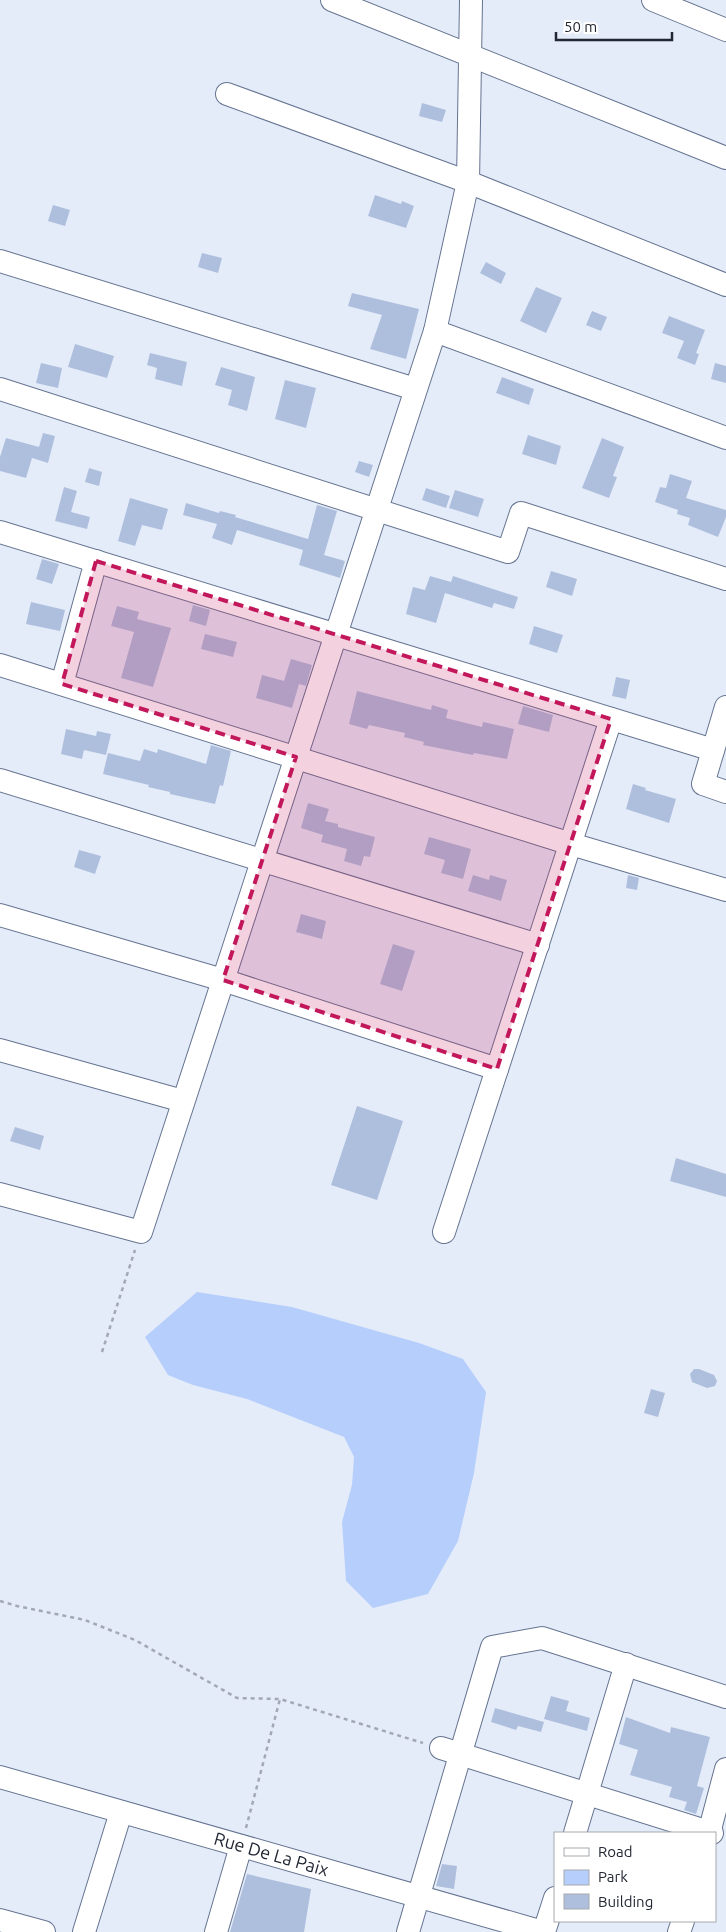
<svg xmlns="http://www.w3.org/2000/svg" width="726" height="1932" font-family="Ubuntu,sans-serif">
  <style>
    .green { fill: #b6cefb }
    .building { fill: #aebfde }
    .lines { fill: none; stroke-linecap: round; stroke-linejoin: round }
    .minor-casing { stroke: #657491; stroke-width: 24 }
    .path { stroke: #a2a9b5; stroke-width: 2.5; stroke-dasharray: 4 4; stroke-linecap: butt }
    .minor { stroke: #fff; stroke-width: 22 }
    .marked { fill: #c2185b; fill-opacity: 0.2; stroke: #c2185b; stroke-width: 4; stroke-dasharray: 10 6; stroke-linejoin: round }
    .labels { text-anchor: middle; stroke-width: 4; stroke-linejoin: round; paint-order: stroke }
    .street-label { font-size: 18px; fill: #212733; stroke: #fff }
  </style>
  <rect width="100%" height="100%" fill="#e5ecf9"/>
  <!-- green -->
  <path class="green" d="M197,1292l95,15 127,36 44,16 23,33 -12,81 -16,68 -30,53 -55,14 -27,-27 -4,-59 10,-37 2,-28 -10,-20 -97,-38 -54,-14 -25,-10 -23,-38z"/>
  <!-- building -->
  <path class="building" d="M422,103l24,7 -4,12 -23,-6z
    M375,195l26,9 1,-3 12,5 -8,22 -38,-12z
    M53,205l17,5 -5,16 -17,-5z
    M202,253l20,5 -4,15 -20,-6z
    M486,262l20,11 -5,11 -21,-11z
    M536,287l26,11 -16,35 -26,-12z
    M352,293l67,16 -13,50 -36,-10 12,-34 -34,-9z
    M592,311l15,6 -6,14 -15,-6z
    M669,316l36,14 -9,23 3,1 -4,11 -18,-7 7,-17 -22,-8z
    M75,344l39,12 -7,22 -39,-11z
    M150,353l37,9 -5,24 -27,-7 2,-11 -10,-3z
    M41,363l21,5 -4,20 -22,-5z
    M715,363l11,3v17l-15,-4z
    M221,367l34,10 -8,34 -19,-6 4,-15 -17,-5z
    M502,377l32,12 -5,16 -33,-12z
    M285,380l31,8 -10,40 -31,-9z
    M43,433l12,3 -7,27 -16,-5 -6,20 -26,-7v-14l6,-19 33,9z
    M528,435l33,11 -5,19 -34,-11z
    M602,438l22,9 -11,29 4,1 -8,21 -27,-10z
    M359,461l14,4 -4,12 -14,-5z
    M89,468l13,4 -3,14 -14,-4z
    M670,474l22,7 -6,17 40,12v7l-8,20 -30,-12 2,-7 -13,-4 1,-4 -23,-8 5,-15 6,1z
    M64,487l13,4 -6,21 19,5 -3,12 -32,-8z
    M426,488l24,8 -4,12 -24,-8z
    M455,490l29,9 -6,18 -29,-9z
    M130,498l38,11 -6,21 -20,-5 -7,21 -17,-5z
    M186,503l33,10 1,-2 16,4 -1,2 73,22 9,-34 20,6 -13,44 21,6 -5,17 -41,-13 4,-15 -66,-20 -5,15 -20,-7 5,-14 -34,-9z
    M42,559l17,5 -7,20 -16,-5z
    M551,571l26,8 -5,17 -26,-9z
    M430,576l21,6 2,-6 65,21 -4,12 -20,-6 -2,5 -47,-15 -9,30 -30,-9 7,-27 12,3z
    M31,602l34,8 -5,21 -34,-7z
    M193,605l17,5 -4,16 -17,-5z
    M117,606l22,6 -2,7 34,9 -18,59 -32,-9 13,-46 -23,-6z
    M534,626l29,9 -6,18 -28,-9z
    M205,634l32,8 -4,15 -32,-8z
    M291,659l21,6 -6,21 -7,-2 -7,24 -36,-10 6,-23 22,6z
    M616,677l14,3 -4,19 -14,-3z
    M357,691l74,19 1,-5 16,5 -2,8 36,9 1,-5 31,7 -7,30 -33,-6 -1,2 -50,-10 1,-3 -20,-5 1,-4 -36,-8 -2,4 -18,-5z
    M523,706l30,9 -4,17 -31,-8z
    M66,729l30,7 1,-5 14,3 -5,21 -22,-5 -2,9 -21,-5z
    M211,745l20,6 -8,35 -3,-1 -5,19 -45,-10v-2l-22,-5 1,-2 -46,-11 5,-21 32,8 4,-12 13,4 1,-4 48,15z
    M633,784l13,4 -1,2 31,9 -7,24 -43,-14z
    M308,803l21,6 -4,12 13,3v3l37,10 -5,20 -6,-1 -3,10 -17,-5 3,-12 -26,-7 2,-7 -22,-7z
    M429,837l42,12 -8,30 -22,-6 4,-13 -21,-6z
    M79,850l22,6 -6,18 -21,-7z
    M473,875l16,5 1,-5 17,5 -6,21 -33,-10z
    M628,875l11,3 -2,12 -11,-2z
    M301,914l25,7 -4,18 -26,-7z
    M393,944l22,7 -13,40 -22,-7z
    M357,1106l46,15 -26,79 -46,-15z
    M15,1127l29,9 -4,14 -30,-9z
    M676,1158l50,16v23l-56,-16z
    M694,1369h5l15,6 3,6 -2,5 -8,2 -15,-6 -2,-8z
    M651,1389l14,4 -7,24 -14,-4z
    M551,1696l18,5 -3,10 24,7 -3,13 -43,-12z
    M495,1708l49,14 -3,10 -23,-6 -2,4 -25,-8z
    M626,1717l44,16 1,-6 39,10 -13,49 7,2 -8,26 -12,-4 3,-8 -18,-5 3,-10 -42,-12 8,-25 -19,-6z
    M442,1864l15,2 -3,23 -18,-3z
    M247,1874l64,15 -7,43h-74z"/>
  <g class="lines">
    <!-- minor casing -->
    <g class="minor-casing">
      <g id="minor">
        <path d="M332,0l394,158"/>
        <path d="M653,0l73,30"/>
        <path d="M227,94l241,88 258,103"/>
        <path d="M0,261l415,128"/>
        <path d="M435,331l291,107"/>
        <path d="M0,389l508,163 13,-39 205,66"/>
        <path d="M0,532l713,218"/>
        <path d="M0,665l571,179 155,46"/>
        <path d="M62,684l34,-123"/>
        <path d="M726,707l-23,77 23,8"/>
        <path d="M0,780l538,165"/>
        <path d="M0,915l223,65 274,89"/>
        <path d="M0,1050l183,51"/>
        <path d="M0,1194l141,38 294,-901 33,-149 3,-182"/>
        <path d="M444,1232l167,-513"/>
        <path d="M441,1748l271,85"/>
        <path id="s1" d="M0,1777l543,155"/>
        <path d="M575,1833l51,-169"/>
        <path d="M709,1833l17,-64"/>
        <path d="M0,1920l44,12"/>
        <path d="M84,1932l37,-120"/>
        <path d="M216,1932l25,-86"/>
        <path d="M408,1932l84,-285 50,-9 184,59"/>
        <path d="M544,1932l11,-34"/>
        <path d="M679,1932l4,-11"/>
      </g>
    </g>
    <!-- path -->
    <path class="path" d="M102,1352l33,-102
      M0,1601l17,5 68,14 50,20 102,58 43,1 143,44
      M246,1828l34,-129"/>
    <!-- minor -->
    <use href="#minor" class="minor"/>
  </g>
  <!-- marked area -->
  <path class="marked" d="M96,561l515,158 -114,350 -274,-89 73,-223 -234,-73z"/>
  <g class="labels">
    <!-- street labels -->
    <g class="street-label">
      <text dy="6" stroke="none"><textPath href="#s1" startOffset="282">Rue De La Paix</textPath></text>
    </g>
  </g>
  <!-- legend -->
  <rect x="554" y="1832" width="162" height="90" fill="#ffffff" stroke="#a6a9ad"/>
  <rect x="564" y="1848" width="25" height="8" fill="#ffffff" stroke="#a6a9ad"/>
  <text x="598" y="1857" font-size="15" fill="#212733">Road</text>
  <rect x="564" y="1870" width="25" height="15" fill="#b6cefb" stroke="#a6a9ad"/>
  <text x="598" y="1882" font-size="15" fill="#212733">Park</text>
  <rect x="564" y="1894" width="25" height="15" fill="#aebfde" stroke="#a6a9ad"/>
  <text x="598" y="1907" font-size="15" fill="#212733">Building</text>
  <!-- scale -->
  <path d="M556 32v8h116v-8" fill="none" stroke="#212733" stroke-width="2.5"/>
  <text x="564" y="32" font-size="15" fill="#212733" stroke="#ffffff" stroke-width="4" paint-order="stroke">50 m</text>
</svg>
